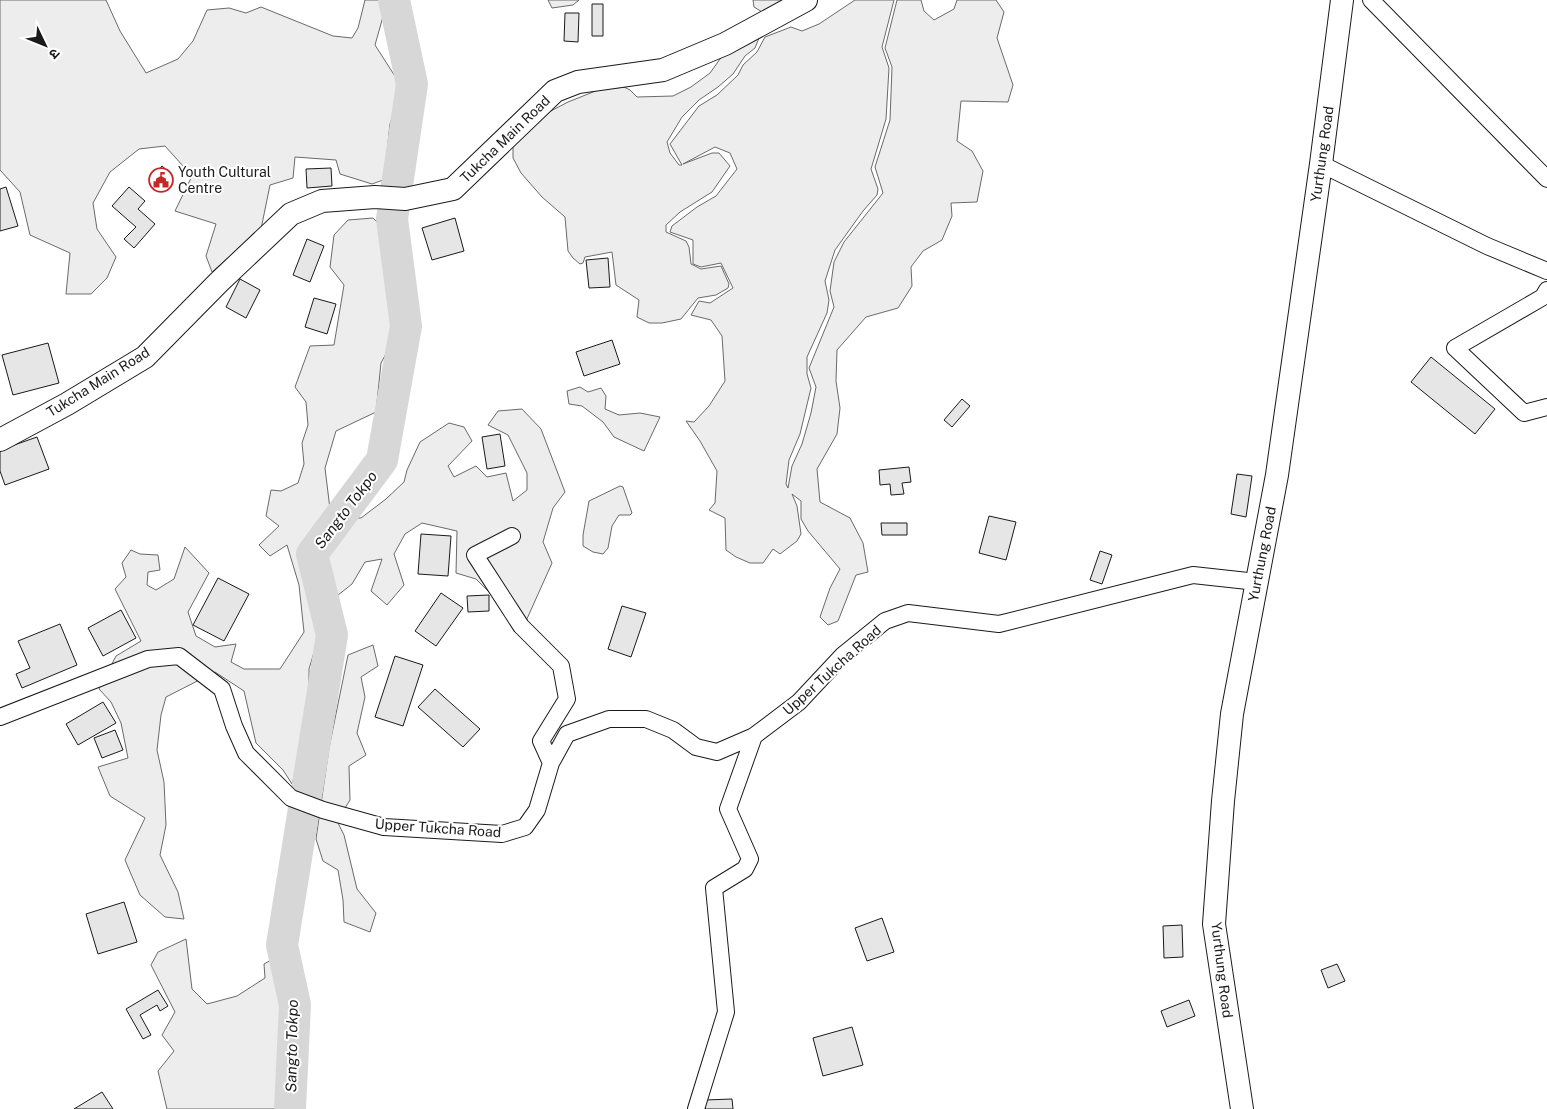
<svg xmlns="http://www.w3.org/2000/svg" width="1547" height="1109" font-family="'Public Sans','Noto Sans Devanagari',sans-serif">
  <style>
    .built { fill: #ededed; stroke: #6a6a6a }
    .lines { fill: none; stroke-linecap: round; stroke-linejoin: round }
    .river { stroke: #d7d7d7; stroke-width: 32 }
    .building { fill: #e6e6e6; stroke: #1a1a1a }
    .street-casing { stroke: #1a1a1a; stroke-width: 18 }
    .secondary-casing { stroke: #1a1a1a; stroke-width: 24 }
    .street { stroke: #fff; stroke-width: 16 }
    .secondary { stroke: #fff; stroke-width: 22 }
    .labels { text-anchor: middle; stroke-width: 4; stroke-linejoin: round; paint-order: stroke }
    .street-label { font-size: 14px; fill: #1a1a1a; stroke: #fff }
    .poi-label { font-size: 14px; fill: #1a1a1a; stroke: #fff; text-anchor: start }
    .water-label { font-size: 15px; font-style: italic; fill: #1a1a1a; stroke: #fff }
  </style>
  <rect width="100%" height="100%" fill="#fff"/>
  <!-- built -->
  <path class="built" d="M0,0h106l14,31 26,42 32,-14 15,-18 14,-31 22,-2 17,5 15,-6 72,29 19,2 6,-10 7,-28h18l3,6 -11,39 25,39 -2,17 -8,23 -3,28 7,24 -22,8 -32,-10 -4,-14 -41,-3 -2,21 -23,7 -9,44 -49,43 -6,-16 10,-32 -41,-13 17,-35 -27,-30 -26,3 -29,23 -17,31 4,26 19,28 -9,21 -16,16h-25l4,-41 -40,-18 -10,-43 -20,-22z
    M548,0h31l-6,5 -21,3z
    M753,0h41l-27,15 -13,-8z
    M855,0h39l-12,47 7,21 -3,51 -15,50 7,20 -1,6 -14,16 -28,39 -10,31 4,19 -2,13 -20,44v17l4,14 -11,46 -11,26 -3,24 2,4 4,-22 10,-22 9,-31 5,-26 -7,-19 25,-61 -4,-16 4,-29 10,-20 39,-49 -8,-26 15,-47 2,-53 -7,-19 12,-48h24l3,11 10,9 20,-11 3,-9h39l8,12 -7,26 16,47 -5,17 -47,-1 -4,40 15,10 11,20 -6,31 -26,1 1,13 -10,24 -19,11 -12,16 1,19 -14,22 -32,9 -29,33 -1,31 4,27 -3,26 -20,35 3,33 30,16 13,25 5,29 -12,3 -18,46 -10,4 -8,-8 10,-29 10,-19 -32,-38 -7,-12v-18l-9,-7 5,12 4,28 -4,7 -17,13 -7,-5 -10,14h-13l-14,-6 -10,-7 -1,-32 -16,-8 6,-7 2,-32 -17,-30 -14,-20 8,1 15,-16 16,-25 -3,-45 -11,-16 -20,-5 8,-14 11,2 23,-15 -12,-25 -20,4 -8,-3v-24l-23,-8 2,-6 25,-19 19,-11 21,-27 -7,-16 -15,-6 -32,17 29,-11h7l11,13 -18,26 -32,20 -14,13v7l20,9 3,6 2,17 10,5 20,-3 8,18 -1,4 -12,7 -18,3 -17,21 -19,4h-13l-12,-6 2,-17 -23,-15 -4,-33 -27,5 -2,6 -3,1 -7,-6 -5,-7 -3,-34 -23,-20 -21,-24 -8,-15v-12l34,-33 21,-11 30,-12 26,-3 6,3 7,7 36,-1 18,-9 19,-14 15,-21 34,-14 -4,10 -10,8 -12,18 -15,13 -19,13 -17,17 -15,25 3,11 9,12h3l-12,-21 29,-38 18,-11 21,-20 5,-10 14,-13 8,-15 26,-10 11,4 17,-7z
    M373,218l13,13 8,56v52l-13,24 -5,49 -40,19 -11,37 5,41 20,9h11l25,-19 18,-17 3,-12 13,-28 29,-19 15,4 8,14 -24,25 6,11 22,-11 11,11 19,-4 7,28 14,-11v-17l-19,-38 -20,-10 10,-14 24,-2 19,20 24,63 -12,16 -10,34 9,21 -26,58 -15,-7 -35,-35 -20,-6 1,-42 -35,-8 -17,11 -11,20 10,31 -17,20 -16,-14 11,-32 -17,3 -13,22 -34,27 1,25 -10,33v26l-4,31 -5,31 -8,27 -9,-14 -27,-27 -12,-52 -29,-19 -49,25 -5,18 -4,35 7,32 2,43 -6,30 18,37 6,27 -19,-2 -25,-22 -15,-35 20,-42 -35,-22 -12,-29 30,-9 -7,-35 -10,-21 -12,-13 17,-33 25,-15 -26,-52 11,-12 -4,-14 9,-13 9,4 18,1 2,15 -12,2 -1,13 9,5 18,-11 11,-32 24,26 -21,39 8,24 19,11 21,-3 -5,18 13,7h36l24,-37 -5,-47 -12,-40 -17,11 -11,-11 20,-19 -13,-10 5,-26 10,1 17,-8 6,-19 -2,-21 6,-18 -2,-23 -11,-15 15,-41 24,-1 10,-60 -14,-18 4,-32 14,-15z
    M580,387l8,5 13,-4 5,8 -1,13 14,6 21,-2 20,4 -16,34 -30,-14 -11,-15 -21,-16 -13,-2 -2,-13z
    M620,486l3,1 9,26 -2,2h-11l-7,11 -4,22 -5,6 -10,-2 -10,-6v-11l6,-34z
    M373,645l5,21 -17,11 4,20 -8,36 9,22 -17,11 1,34 -13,21 7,14 13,54 19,24 -6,19 -26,-10 -1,-22 -5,-30 -15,-9 -7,-22 13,-91 19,-93z
    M186,939l6,50 15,15 30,-8 28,-18 -1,-14 7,-4 16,40 2,34 -6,75h-116l-9,-38 16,-20 -12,-16 13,-23 -24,-47 7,-13z"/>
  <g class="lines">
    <!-- river -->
    <path class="river" d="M290,1109l5,-104 -13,-60 50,-310 -20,-81 70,-94 24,-134 -14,-107 20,-135 -18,-84"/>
  </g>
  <!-- building -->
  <path class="building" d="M592,4h11v32h-11z
    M565,13h14l-1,29 -14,-1z
    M162,166l9,8 -12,13 -9,-8z
    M331,168l1,18 -25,2 -1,-19z
    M6,187l12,39 -18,5v-42z
    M129,187l16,14 -7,8 17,15 -21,24 -10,-9 12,-12 -24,-21z
    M455,218l9,33 -32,9 -10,-32z
    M307,239l17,7 -14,36 -17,-7z
    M608,258l2,29 -21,1 -3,-28z
    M240,279l20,11 -14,28 -20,-11z
    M314,298l22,6 -9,30 -22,-7z
    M612,340l8,24 -36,12 -8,-24z
    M48,343l11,40 -46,12 -11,-40z
    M1431,357l64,52 -20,25 -64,-52z
    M962,399l8,7 -18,21 -8,-7z
    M500,434l5,32 -18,3 -5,-32z
    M37,437l12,32 -44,16 -5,-14v-21z
    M909,467l2,15 -9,1 2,11 -13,1 -1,-11 -10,1 -1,-15z
    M1237,474l15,2 -6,41 -15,-3z
    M989,516l27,6 -10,38 -27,-7z
    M881,523h26v12h-25z
    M421,534l30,2 -3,40 -30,-2z
    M1100,551l12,4 -10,29 -12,-4z
    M218,578l31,16 -25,47 -31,-16z
    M441,593l22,15 -27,38 -21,-15z
    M489,595v16l-21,1 -1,-16z
    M622,606l24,7 -15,44 -23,-8z
    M121,610l15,28 -33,18 -15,-28z
    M60,624l17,41 -55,23 -6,-14 14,-6 -12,-27z
    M395,656l28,9 -20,61 -28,-9z
    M435,689l45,40 -17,18 -45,-40z
    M103,702l13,21 -38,22 -12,-21z
    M115,730l8,20 -21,8 -8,-20z
    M124,902l13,40 -39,12 -12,-40z
    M882,918l12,34 -27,9 -12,-33z
    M1182,925l1,32 -19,1 -1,-32z
    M1337,964l8,17 -17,7 -7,-18z
    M158,990l10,16 -8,5 -3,-6 -17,10 11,20 -8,4 -17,-30z
    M1189,1000l6,16 -28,11 -6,-16z
    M852,1027l11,38 -40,11 -10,-38z
    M102,1092l11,17h-39z
    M732,1099l1,10h-28v-9z"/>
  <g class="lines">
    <!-- street casing -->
    <g class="street-casing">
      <path id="street" d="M1371,0l176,179
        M1321,164l166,82 60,25
        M1547,290l-4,7 -88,51 69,65 23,-6
        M512,536l-37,19 46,71 40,40 6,33 -26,42 10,22
        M0,717l148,-58 31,-3 43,33 12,37 12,27 45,45 32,12 61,17 118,7 23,-7 12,-17 14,-47 16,-29 42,-15h37l27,11 23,17 21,5 37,-16 45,-34 44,-47 42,-34 23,-8 91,11 194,-49 64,7
        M696,1109l30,-97 -12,-124 31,-19 5,-10 -22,-50 26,-73"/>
    </g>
    <!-- secondary casing -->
    <g class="secondary-casing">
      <path id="secondary" d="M0,440l67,-36 78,-47 74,-75 72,-68 31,-13 53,-4 30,2 48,-10 102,-98 23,-9 85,-12 62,-26 81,-44
        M1242,1109l-28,-185 9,-123 9,-87 45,-239 44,-311 21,-164"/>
    </g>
    <!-- street -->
    <use href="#street" class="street"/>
    <!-- secondary -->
    <use href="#secondary" class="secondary"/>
  </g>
  <!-- icons -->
  <defs>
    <g id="civic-ring" transform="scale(1.25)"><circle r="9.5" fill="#fff" stroke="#c62828" stroke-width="1.5"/><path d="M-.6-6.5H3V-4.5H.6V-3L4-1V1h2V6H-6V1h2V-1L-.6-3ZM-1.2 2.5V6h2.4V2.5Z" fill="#c62828"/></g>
  </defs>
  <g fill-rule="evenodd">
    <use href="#civic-ring" x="161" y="180"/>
  </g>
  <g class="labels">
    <!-- street labels -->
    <g class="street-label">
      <text transform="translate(505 139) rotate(-44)" y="5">Tukcha Main Road</text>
      <text transform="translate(1322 154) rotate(-82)" y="5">Yurthung Road</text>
      <text transform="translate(98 382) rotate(-32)" y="5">Tukcha Main Road</text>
      <text transform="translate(1262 554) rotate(-79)" y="5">Yurthung Road</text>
      <text transform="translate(832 670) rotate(-42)" y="5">Upper Tukcha Road</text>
      <text transform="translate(438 828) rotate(4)" y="5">Upper Tukcha Road</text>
      <text transform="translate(1222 970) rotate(83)" y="5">Yurthung Road</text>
    </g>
    <!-- poi labels -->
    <g class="poi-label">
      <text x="178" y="177">Youth Cultural<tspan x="178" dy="16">Centre</tspan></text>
    </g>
    <!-- water labels -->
    <g class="water-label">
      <text transform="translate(346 510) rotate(-53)" y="5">Sangto Tokpo</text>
      <text transform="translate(292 1046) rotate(-89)" y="5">Sangto Tokpo</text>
    </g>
  </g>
  <!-- north arrow -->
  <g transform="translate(45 45) rotate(133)" stroke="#ffffff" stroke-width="4" paint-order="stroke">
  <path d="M0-4L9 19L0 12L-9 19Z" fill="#1a1a1a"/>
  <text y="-8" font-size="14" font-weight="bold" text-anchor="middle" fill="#1a1a1a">उ</text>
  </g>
</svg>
